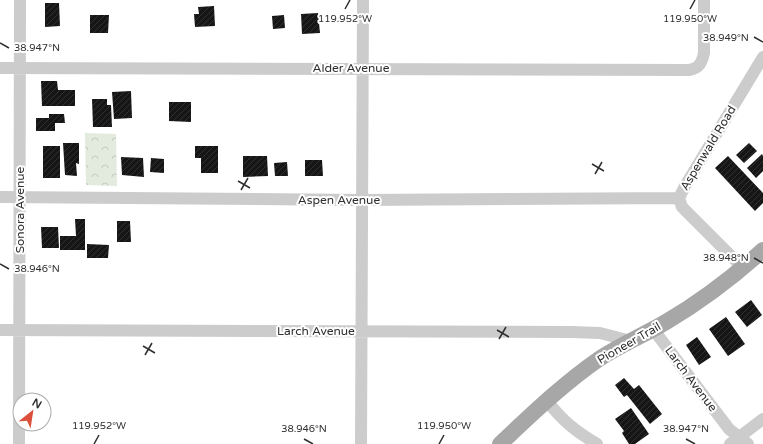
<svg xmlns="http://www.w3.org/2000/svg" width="763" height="444" font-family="'Varela Round',sans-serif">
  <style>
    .forest { fill: url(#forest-crowns) }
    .building { fill: url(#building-hatch) }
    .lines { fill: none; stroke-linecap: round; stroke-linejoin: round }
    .minor { stroke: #ccc; stroke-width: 12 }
    .major { stroke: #a7a7a7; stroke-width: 16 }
    .ticks { fill: none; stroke: #2f2f2f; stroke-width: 1.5 }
    .labels { text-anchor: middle; stroke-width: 4; stroke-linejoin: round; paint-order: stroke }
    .street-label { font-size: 12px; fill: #2f2f2f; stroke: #fff }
    .ticks-label { font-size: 10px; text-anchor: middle; fill: #2f2f2f; stroke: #fff; stroke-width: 4; stroke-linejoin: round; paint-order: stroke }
  </style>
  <defs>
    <pattern id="forest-crowns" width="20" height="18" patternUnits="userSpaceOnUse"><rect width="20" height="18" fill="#e2ebde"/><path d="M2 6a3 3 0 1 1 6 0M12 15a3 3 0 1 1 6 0" fill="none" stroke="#c2cabf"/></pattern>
    <pattern id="building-hatch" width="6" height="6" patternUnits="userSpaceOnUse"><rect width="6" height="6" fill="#161616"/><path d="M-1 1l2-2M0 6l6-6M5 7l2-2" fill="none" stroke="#303030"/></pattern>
  </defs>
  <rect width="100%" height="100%" fill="#fff"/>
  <!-- forest -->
  <path class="forest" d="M85,133l31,1 1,52 -31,-1z"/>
  <!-- building -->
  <path class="building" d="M45,3h14l1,23 -15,1z
    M214,6l1,20 -20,1 -1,-13h5l-1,-7z
    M318,13l2,20 -18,1 -1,-20z
    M90,15h19l-1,18h-18z
    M284,15l1,13 -12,1 -1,-13z
    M41,81h16l1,9h17v16h-33z
    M131,91l1,27 -18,1 -2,-27z
    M92,99h15v6h4l1,22h-19z
    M169,102h22v20l-22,-1z
    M49,114h15l1,9h-10v8h-19v-13h13z
    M63,143h16v21l-3,-1 1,13 -12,-1z
    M749,143l8,8 -13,12 -8,-8z
    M43,146h17v32h-17z
    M195,146h23v27h-17v-15h-6z
    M762,154l1,2v15l-7,7 -9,-10z
    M243,156h24l1,20 -25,1z
    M728,156l35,37v10l-8,8 -40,-43z
    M121,157l22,1 1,19 -22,-2z
    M151,158l13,1v14l-14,-1z
    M305,160h17l1,16h-18z
    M287,162l1,14h-13l-1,-13z
    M75,219h10v31h-25v-14h16z
    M117,221h13l1,21h-14z
    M41,227h17l1,21h-17z
    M87,244l22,1 -1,13h-21z
    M751,300l11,15 -15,12 -12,-15z
    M726,317l19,27 -17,12 -19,-27z
    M697,337l14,20 -12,8 -13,-20z
    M624,378l10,11 5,-4 23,29 -12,10 -23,-29 -3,2 -9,-12z
    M631,408l18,26 -14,10h-6l-7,-11 2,-2 -9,-12z"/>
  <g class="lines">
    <!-- minor -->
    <path class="minor" d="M0,68l689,2c11,-2 13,-8 15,-17v-53
      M0,197l362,3 317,-2
      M743,268l-61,-61 -3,-9 6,-12 78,-129
      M653,329l76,100 19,15
      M0,330l572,2 28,1 31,8
      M547,401c16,20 28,30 50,43
      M19,444l1,-444
      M361,444l2,-444
      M730,444l33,-25"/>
    <!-- major -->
    <path class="major" d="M500,444c32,-30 63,-60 99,-85 21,-14 45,-24 67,-37 34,-20 67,-45 97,-72"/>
  </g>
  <!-- ticks -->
  <path class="ticks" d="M345,9l5,-9M690,9l5,-9M754,37l9,5M0,43l9,5M592,164l12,7M595,174l7,-12M238,181l12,7M241,190l7,-12M754,258l9,5M0,264l9,5M497,330l12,7M499,339l7,-12M143,346l12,7M145,355l7,-12M304,439l9,5M686,439l9,5M94,444l5,-9M439,444l5,-9"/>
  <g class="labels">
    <!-- street labels -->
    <g class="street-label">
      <text x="351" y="72">Alder Avenue</text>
      <text transform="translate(708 148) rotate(-59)" y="4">Aspenwald Road</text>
      <text x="339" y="204">Aspen Avenue</text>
      <text transform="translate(20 210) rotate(-90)" y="4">Sonora Avenue</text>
      <text x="316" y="335">Larch Avenue</text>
      <text transform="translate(629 343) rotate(-30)" y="4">Pioneer Trail</text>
      <text transform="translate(691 379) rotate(53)" y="4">Larch Avenue</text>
    </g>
  </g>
  <g class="ticks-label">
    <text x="690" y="22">119.950°W</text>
    <text x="345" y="22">119.952°W</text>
    <text x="726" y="41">38.949°N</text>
    <text x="37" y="51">38.947°N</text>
    <text x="726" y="261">38.948°N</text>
    <text x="37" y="272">38.946°N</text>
    <text x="99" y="429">119.952°W</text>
    <text x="444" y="429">119.950°W</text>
    <text x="304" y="432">38.946°N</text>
    <text x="686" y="432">38.947°N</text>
  </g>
  <!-- north arrow -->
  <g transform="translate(32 412) rotate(30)"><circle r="19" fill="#ffffff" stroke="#acacac"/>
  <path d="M0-3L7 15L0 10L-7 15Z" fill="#dc503b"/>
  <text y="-6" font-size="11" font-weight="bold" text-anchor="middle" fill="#2f2f2f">N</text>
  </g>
</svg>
